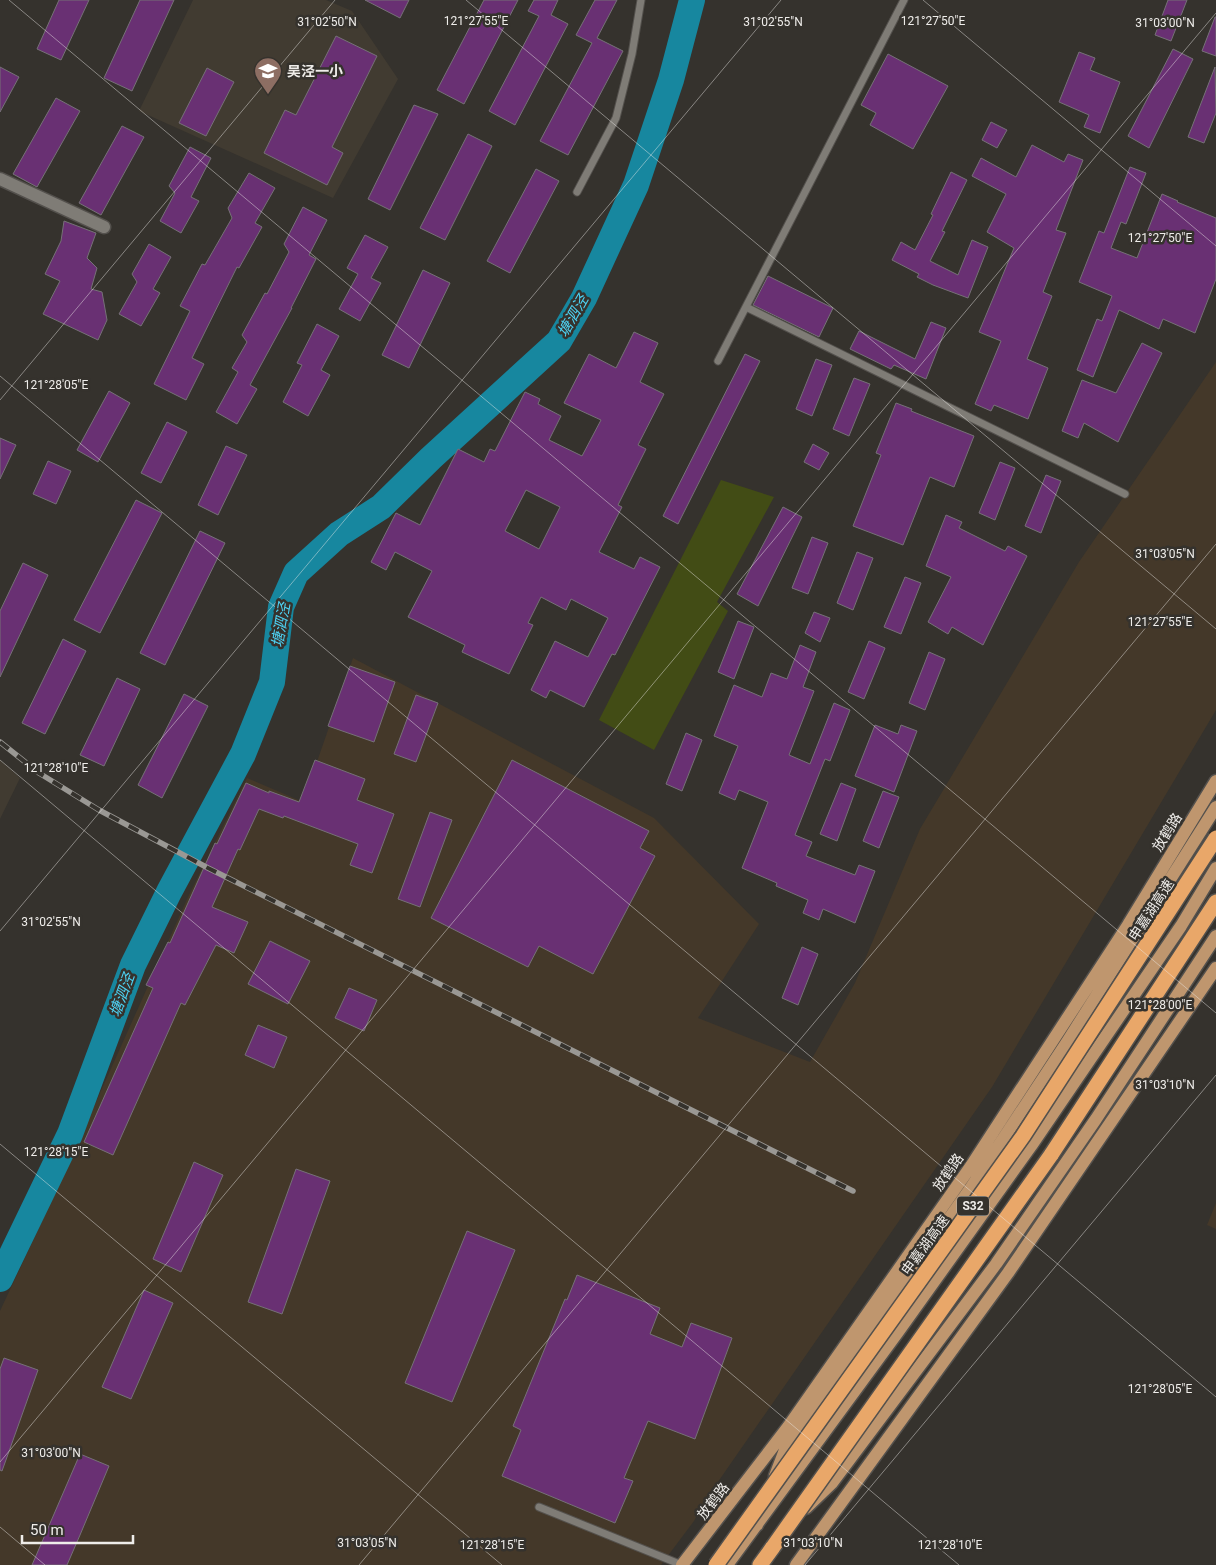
<svg xmlns="http://www.w3.org/2000/svg" width="1216" height="1565" font-family="Roboto,'Noto Sans SC',sans-serif">
  <style>
    .industrial { fill: #443829 }
    .built { fill: #413b31 }
    .green { fill: #424c15 }
    .lines { fill: none; stroke-linecap: round; stroke-linejoin: round }
    .river { stroke: #17879f; stroke-width: 26 }
    .building { fill: #693073; stroke: #767177; fill-rule: evenodd }
    .lane-casing { stroke: #54514d; stroke-width: 9 }
    .street-casing { stroke: #54514d; stroke-width: 15 }
    .primary-casing { stroke: #54514d; stroke-width: 15 }
    .highway-casing { stroke: #54514d; stroke-width: 18 }
    .lane { stroke: #7f7c76; stroke-width: 7 }
    .street { stroke: #7f7c76; stroke-width: 12 }
    .primary { stroke: #bf966e; stroke-width: 12 }
    .highway { stroke: #e9a769; stroke-width: 15 }
    .rail-casing { stroke: #9a9894; stroke-width: 5.5 }
    .rail { stroke: #35322d; stroke-width: 4; stroke-dasharray: 11; stroke-linecap: butt }
    .highway-bridge-casing { stroke: #54514d; stroke-width: 18; stroke-linecap: butt }
    .highway-bridge { stroke: #e9a769; stroke-width: 15 }
    .ticks { fill: none; stroke: #efedea; stroke-width: 1; stroke-opacity: 0.45 }
    .labels { text-anchor: middle; stroke-width: 5; stroke-linejoin: round; paint-order: stroke }
    .shield { fill: #35322d; stroke: #b7b5b1; stroke-width: 1 }
    .shield-label { font-size: 12px; font-weight: bold; fill: #efedea }
    .poi-label { font-size: 14px; font-weight: bold; fill: #efedea; stroke: #35322d; text-anchor: start }
    .street-label { font-size: 14px; fill: #efedea; stroke: #35322d }
    .water-label { font-size: 15px; font-style: italic; fill: #4ed3f4; stroke: #35322d }
    .ticks-label { font-size: 12px; text-anchor: middle; fill: #efedea; stroke: #35322d; stroke-width: 5; stroke-linejoin: round; paint-order: stroke }
  </style>
  <rect width="100%" height="100%" fill="#35322d"/>
  <!-- industrial -->
  <path class="industrial" d="M1216,362v348l-224,377 -288,415 -10,19 -33,44h-661v-254l52,-111 136,-303 59,-119 56,24 50,-144 301,160 105,106 -61,94 112,44 45,-79 65,-154 159,-267z
    M1216,1203v26l-9,-4z"/>
  <!-- built -->
  <path class="built" d="M193,0h133l26,11 46,68 -65,119 -194,-87z
    M0,760l20,18 -20,41z"/>
  <!-- green -->
  <path class="green" d="M721,480l53,17 -57,105 11,9 -74,139 -55,-30z"/>
  <g class="lines">
    <!-- river -->
    <path class="river" d="M0,1279l70,-145 63,-169 36,-73 74,-138 29,-72 9,-75 15,-34 43,-39 42,-27 50,-49 128,-117 25,-43 52,-113 35,-105 21,-80"/>
  </g>
  <!-- building -->
  <path class="building" d="M59,0h30l-28,60 -24,-11z
    M140,0h34l-42,91 -28,-13z
    M365,0h44l-9,18z
    M484,0h34l-54,104 -27,-14z
    M534,0h24l-7,15 17,9 -53,101 -26,-14 50,-95 -11,-5z
    M595,0h22l-20,38 26,13 -55,104 -28,-14 52,-98 -16,-8z
    M1168,0h19l-16,41 -16,-6z
    M1215,17h1v39l-14,-5z
    M336,36l41,20 -45,91 11,6 -16,32 -63,-32 21,-43 11,5z
    M1173,49l20,10 -44,89 -21,-12z
    M1079,52l16,6 -5,12 30,12 -20,51 -16,-6 5,-12 -30,-13z
    M888,54l60,32 -35,63 -43,-24 6,-12 -15,-8z
    M0,67l19,10 -19,35z
    M1215,67l1,46 -12,30 -16,-6z
    M207,68l27,14 -28,54 -27,-13z
    M56,98l24,13 -43,76 -24,-13z
    M414,105l24,9 -48,96 -22,-11z
    M991,122l16,8 -10,18 -15,-8z
    M122,126l22,11 -43,78 -22,-12z
    M468,134l24,12 -47,94 -25,-12z
    M1032,145l32,17 4,-8 15,6 -27,70 10,3 -23,59 9,4 -25,63 21,9 -20,51 -34,-14 -3,6 -16,-7 26,-63 -22,-9 35,-84 -27,-16 19,-38 -34,-18 9,-18 35,19z
    M190,147l21,11 -20,39 8,4 -18,32 -21,-12 15,-28 -6,-7z
    M1130,167l16,6 -20,51 -5,-2 -10,26 26,10 25,-64 16,7 -1,1 39,16v61l-21,54 -32,-14 -4,10 -40,-19 -26,67 -16,-7 20,-51 5,2 10,-25 -33,-14 20,-51 5,2z
    M536,169l23,12 -49,92 -23,-12z
    M951,172l16,8 -25,51 3,1 -15,29 28,14 14,-35 16,7 -20,51 -35,-13 -16,-8 2,-3 -27,-14 9,-18 14,8 18,-35 -2,-1z
    M249,173l26,15 -20,35 7,4 -23,41 -2,-1 -45,91 12,6 -18,36 -32,-16 36,-73 -10,-5 22,-42 3,1 27,-47 -4,-10z
    M303,207l24,13 -18,35 7,4 -25,49h1l-42,77 7,4 -20,35 -21,-12 22,-40 -6,-4 15,-26 -5,-7 23,-42 2,1 22,-42 -5,-8z
    M64,221l32,12 -9,25 10,10 -6,21 11,3 5,28 -9,20 -55,-26 17,-33 -15,-7 16,-33z
    M365,235l23,12 -17,31 10,5 -21,38 -21,-12 19,-35 -11,-6z
    M149,244l22,13 -18,32 7,4 -19,33 -22,-12 18,-32 -5,-8z
    M423,270l27,13 -41,85 -27,-13z
    M768,276l65,32 -14,29 -66,-32z
    M931,322l15,6 -20,51 -32,-14 -3,4 -41,-20 9,-18 56,28z
    M317,324l22,12 -18,34 9,5 -22,41 -25,-14 19,-37 -5,-2z
    M634,332l24,11 -18,39 24,12 -26,51 8,4 -28,56 4,2 -23,45 35,17 6,-12 20,10 -45,88 -3,-1 -28,53 -34,-17 -4,8 -15,-8 24,-49 33,16 20,-39 -37,-19 -5,11 -25,-13 -13,26 5,2 -24,49 -47,-22 3,-7 -57,-28 24,-46 -37,-19 -9,18 -15,-8 25,-49 24,12 38,-76 26,13 6,-13 5,2 30,-59 15,7 -2,5 23,12 -12,24 33,16 19,-36 -37,-17 25,-49 27,14zM526,490l34,17 -21,42 -34,-18z
    M1142,343l20,10 -44,89 -34,-19 -6,15 -16,-7 20,-51 34,13z
    M745,354l15,7 -82,163 -15,-8z
    M816,359l16,6 -20,51 -16,-7z
    M854,378l16,6 -21,52 -16,-7z
    M109,391l21,12 -32,59 -21,-12z
    M896,403l16,6 -1,2 63,25 -20,51 -24,-10 -27,68 -50,-19 28,-71 -5,-2z
    M167,422l20,10 -26,51 -20,-10z
    M0,438l16,7 -16,34z
    M813,444l16,9 -10,17 -15,-8z
    M226,446l21,9 -29,60 -20,-10z
    M48,461l23,10 -15,33 -23,-10z
    M1000,462l15,6 -20,52 -16,-7z
    M1046,475l15,6 -20,52 -16,-7z
    M136,500l26,13 -62,120 -26,-13z
    M783,507l19,10 -44,89 -21,-12z
    M946,515l16,7 -3,6 46,23 3,-5 19,10 -44,89 -31,-18 -4,7 -20,-12 23,-45 -25,-11z
    M200,531l25,12 -60,122 -25,-12z
    M812,537l16,6 -20,51 -16,-6z
    M857,552l16,6 -20,52 -16,-7z
    M23,563l25,12 -48,102v-66z
    M905,577l16,6 -20,51 -17,-7z
    M814,612l16,6 -10,24 -15,-9z
    M738,621l16,6 -20,52 -16,-7z
    M63,639l23,12 -41,83 -23,-11z
    M869,641l16,7 -21,51 -16,-7z
    M800,645l16,7 -13,35 11,4 -25,64 21,9 24,-61 16,7 -20,51 -5,-2 -30,76 17,7 -6,14 49,19 4,-10 16,6 -20,52 -32,-14 -4,11 -16,-7 5,-13 -32,-14 1,-3 -35,-15 26,-66 -29,-12 -4,10 -16,-7 19,-47 -24,-10 20,-51 28,12 9,-24 16,6z
    M929,652l16,7 -20,51 -16,-7z
    M350,666l45,16 -21,60 -46,-16z
    M117,678l23,11 -36,77 -24,-11z
    M184,694l24,12 -46,92 -24,-13z
    M416,695l22,8 -22,59 -22,-8z
    M875,725l23,9 3,-9 16,6 -23,61 -39,-16z
    M686,733l16,7 -20,51 -16,-7z
    M315,760l50,19 -8,21 37,14 -22,59 -22,-8 8,-21 -74,-28 -1,2 -24,-9 -19,41 -2,-1 -26,58 36,15 -14,31 -18,-8 -31,60 -4,-2 -68,152 -29,-13 69,-154 -7,-3 22,-43 2,1 45,-100 2,1 29,-61 23,10v-2l30,11z
    M512,760l137,71 -9,17 15,8 -62,118 -54,-28 -11,21 -97,-49z
    M841,783l15,6 -19,52 -17,-7z
    M883,791l16,6 -20,51 -16,-7z
    M430,812l22,8 -32,87 -22,-8z
    M270,941l40,20 -22,43 -40,-20z
    M802,947l16,7 -20,51 -16,-7z
    M349,988l28,12 -13,31 -29,-13z
    M258,1025l29,12 -13,31 -29,-13z
    M194,1162l29,13 -42,97 -28,-13z
    M296,1169l34,12 -48,133 -34,-12z
    M467,1231l48,19 -63,152 -47,-19z
    M577,1275l83,33 -10,26 32,13 9,-24 41,15 -37,101 -47,-18 -24,57 9,3 -18,42 -113,-47 19,-46 -8,-4 52,-127 2,1z
    M144,1290l29,13 -42,96 -29,-12z
    M4,1358l34,12 -36,101 -2,-1v-101z
    M80,1454l29,12 -29,69 -13,30h-35z"/>
  <g class="lines">
    <!-- lane casing -->
    <g class="lane-casing">
      <path id="lane" d="M577,192l39,-74 16,-64 9,-54
        M746,307l379,187
        M718,361l186,-361
        M539,1507l143,58"/>
    </g>
    <!-- street casing -->
    <g class="street-casing">
      <path id="street" d="M0,179l104,48"/>
    </g>
    <!-- primary casing -->
    <g class="primary-casing">
      <path id="primary" d="M775,1476l10,-26 185,-261 97,-147 149,-235
        M806,1508l26,-25 164,-219 100,-145 120,-183
        M757,1525l8,-24
        M682,1565l106,-138 183,-261 157,-241 88,-144
        M727,1565l171,-233 133,-186 150,-220 35,-58
        M796,1565l212,-292 208,-305"/>
    </g>
    <!-- highway casing -->
    <g class="highway-casing">
      <path id="highway" d="M1051,1155l165,-253
        M760,1565l13,-18"/>
    </g>
    <!-- lane -->
    <use href="#lane" class="lane"/>
    <!-- street -->
    <use href="#street" class="street"/>
    <!-- primary -->
    <use href="#primary" class="primary"/>
    <!-- highway -->
    <use href="#highway" class="highway"/>
    <!-- rail casing -->
    <g class="rail-casing">
      <path id="rail" d="M0,742l39,31 60,37 109,58 645,323"/>
    </g>
    <!-- rail -->
    <use href="#rail" class="rail"/>
    <!-- highway-bridge casing -->
    <g class="highway-bridge-casing">
      <path id="highway-bridge" d="M773,1547l278,-392
        M716,1565l307,-429 193,-298"/>
    </g>
    <!-- highway-bridge -->
    <use href="#highway-bridge" class="highway-bridge"/>
  </g>
  <!-- ticks -->
  <path class="ticks" d="M9,0l1207,1013M466,0l750,629M923,0l293,246M0,376l1216,1021M0,400l335,-400M0,760l959,805M0,931l781,-931M0,1144l502,421M0,1462l1216,-1449M0,1527l45,38M359,1565l857,-1021M805,1565l411,-490"/>
  <!-- icons -->
  <defs>
    <g id="school-pin" transform="scale(1.4375)"><path d="M0 17L-7.5 6A9.5 9.5 0 1 1 7.5 6Z" fill="#8d6e63" stroke="#35322d"/><path d="M0-5L7-2L0 1L-7-2ZM-4 1L0 2.5L4 1V4Q0 6-4 4Z" fill="#fff"/></g>
  </defs>
  <g fill-rule="evenodd">
    <use href="#school-pin" x="268" y="71"/>
  </g>
  <g class="labels">
    <!-- shield labels -->
    <rect class="shield" x="957" y="1196.5" width="32" height="19" rx="4"/>
    <g class="shield-label">
      <text x="973" y="1210">S32</text>
    </g>
    <!-- poi labels -->
    <g class="poi-label">
      <text x="287" y="76">吴泾一小</text>
    </g>
    <!-- street labels -->
    <g class="street-label">
      <text transform="translate(1167 832) rotate(-58)" y="5">放鹤路</text>
      <text transform="translate(1151 910) rotate(-57)" y="5">申嘉湖高速</text>
      <text transform="translate(948 1172) rotate(-55)" y="5">放鹤路</text>
      <text transform="translate(925 1245) rotate(-54)" y="5">申嘉湖高速</text>
      <text transform="translate(713 1501) rotate(-52)" y="5">放鹤路</text>
    </g>
    <!-- water labels -->
    <g class="water-label">
      <text transform="translate(573 316) rotate(-60)" y="5">塘泗泾</text>
      <text transform="translate(281 625) rotate(-80)" y="5">塘泗泾</text>
      <text transform="translate(122 995) rotate(-70)" y="5">塘泗泾</text>
    </g>
  </g>
  <g class="ticks-label">
    <text x="476" y="25">121°27'55"E</text>
    <text x="933" y="25">121°27'50"E</text>
    <text x="327" y="26">31°02'50"N</text>
    <text x="773" y="26">31°02'55"N</text>
    <text x="1165" y="27">31°03'00"N</text>
    <text x="1160" y="242">121°27'50"E</text>
    <text x="56" y="389">121°28'05"E</text>
    <text x="1165" y="558">31°03'05"N</text>
    <text x="1160" y="626">121°27'55"E</text>
    <text x="56" y="772">121°28'10"E</text>
    <text x="51" y="926">31°02'55"N</text>
    <text x="1160" y="1009">121°28'00"E</text>
    <text x="1165" y="1089">31°03'10"N</text>
    <text x="56" y="1156">121°28'15"E</text>
    <text x="1160" y="1393">121°28'05"E</text>
    <text x="51" y="1457">31°03'00"N</text>
    <text x="367" y="1547">31°03'05"N</text>
    <text x="813" y="1547">31°03'10"N</text>
    <text x="492" y="1549">121°28'15"E</text>
    <text x="950" y="1549">121°28'10"E</text>
  </g>
  <!-- scale -->
  <path d="M22 1535v8h111v-8" fill="none" stroke="#efedea" stroke-width="2.5"/>
  <text x="30" y="1535" font-size="15" fill="#efedea" stroke="#35322d" stroke-width="4" paint-order="stroke">50 m</text>
</svg>
